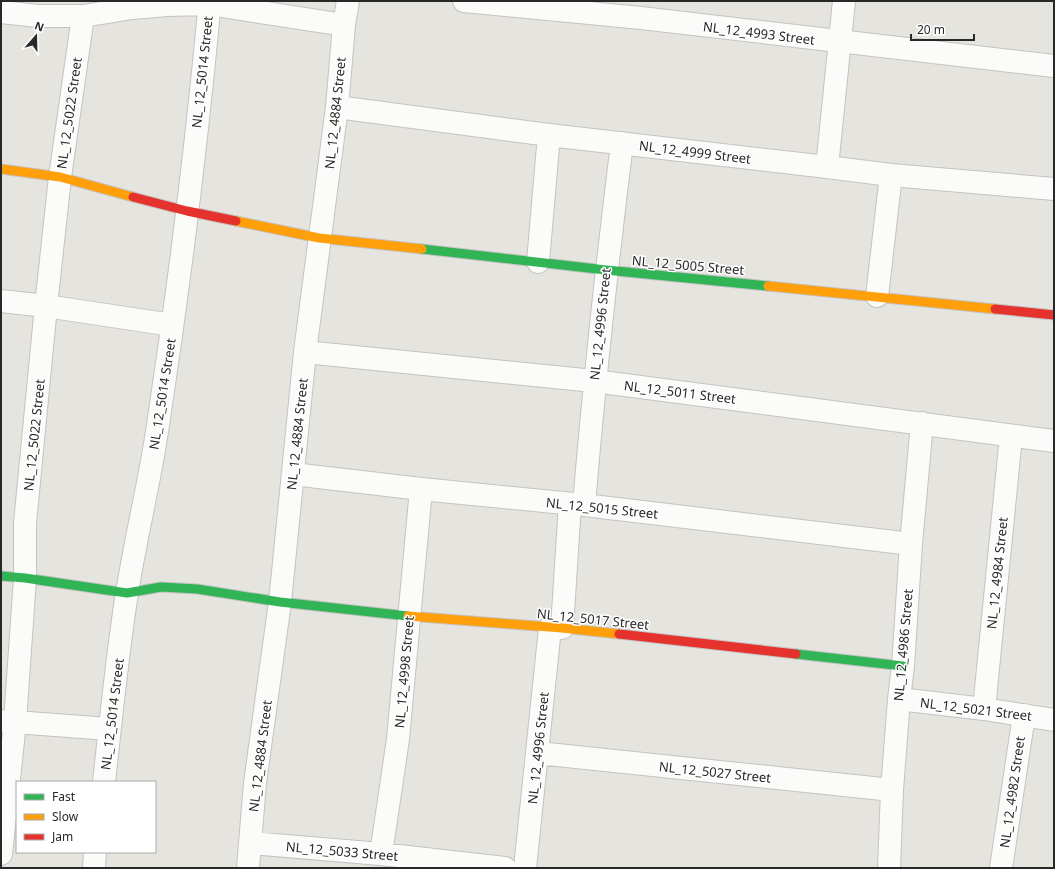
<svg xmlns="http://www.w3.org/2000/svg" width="1055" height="869" font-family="'Noto Sans',sans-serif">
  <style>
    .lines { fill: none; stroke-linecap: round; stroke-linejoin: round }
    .street-casing { stroke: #c4c3c3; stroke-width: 24 }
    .fast-casing { stroke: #c4c3c3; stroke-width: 11 }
    .slow-casing { stroke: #c4c3c3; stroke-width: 11 }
    .jam-casing { stroke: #c4c3c3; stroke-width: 11 }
    .street { stroke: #fbfbfa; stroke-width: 22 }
    .fast { stroke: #30b455; stroke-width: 9 }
    .slow { stroke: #ff9f0a; stroke-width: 9 }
    .jam { stroke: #e5322d; stroke-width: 9 }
    .labels { text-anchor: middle; stroke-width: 3; stroke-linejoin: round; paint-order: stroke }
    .street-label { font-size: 13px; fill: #282828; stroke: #fff }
  </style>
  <rect width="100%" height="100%" fill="#e6e4de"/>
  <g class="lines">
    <!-- street casing -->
    <g class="street-casing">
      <path id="street" d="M464,1l177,17 413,48
        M1,12l37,4h45l49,-8 35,-3 42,-1 135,21
        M337,107l212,28 278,32 64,8 163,14
        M827,167l17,-166
        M538,262l11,-127
        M877,296l14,-121
        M1,301l45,5 126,19
        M305,352l289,29 460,60
        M293,474l128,15 163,16 327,39
        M584,505c10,-121 23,-241 38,-362
        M562,628l8,-124
        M899,699l85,10 70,11
        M984,709l27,-273
        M1,721l108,8
        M538,753l354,37
        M104,782c7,-63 13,-126 23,-189 9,-58 24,-116 32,-175 21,-138 38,-278 51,-417
        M250,843l131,11 124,14
        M1,854l14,-132 10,-144v-55l21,-217 14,-129 23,-161
        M381,854l17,-115 23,-250
        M94,868l1,-16
        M248,868l7,-85 25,-181 25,-250 32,-245 7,-82 4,-24
        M525,868l25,-240
        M889,868l3,-78 7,-91 4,-33 8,-122 11,-121
        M1001,868l23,-153"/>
    </g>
    <!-- fast casing -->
    <g class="fast-casing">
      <path id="fast" d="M422,249l184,21 162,16
        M1,576l24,2 102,15 34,-6 36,2 83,13 128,14
        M796,654l107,12"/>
    </g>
    <!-- slow casing -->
    <g class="slow-casing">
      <path id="slow" d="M1,169l59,8 73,20
        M236,221l83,17 103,11
        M768,286l227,23
        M408,616l154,12 57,6"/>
    </g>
    <!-- jam casing -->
    <g class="jam-casing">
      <path id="jam" d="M133,197l54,14 49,10
        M995,309l59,6
        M619,634l177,20"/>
    </g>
    <!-- street -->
    <use href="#street" class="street"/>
    <!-- fast -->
    <use href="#fast" class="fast"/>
    <!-- slow -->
    <use href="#slow" class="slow"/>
    <!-- jam -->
    <use href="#jam" class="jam"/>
  </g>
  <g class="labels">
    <!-- street labels -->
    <g class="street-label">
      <text transform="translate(759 33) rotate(7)" y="5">NL_12_4993 Street</text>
      <text transform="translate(202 72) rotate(-84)" y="5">NL_12_5014 Street</text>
      <text transform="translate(69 113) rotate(-82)" y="5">NL_12_5022 Street</text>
      <text transform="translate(335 113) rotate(-84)" y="5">NL_12_4884 Street</text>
      <text transform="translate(695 152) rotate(7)" y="5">NL_12_4999 Street</text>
      <text transform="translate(688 265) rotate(5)" y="5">NL_12_5005 Street</text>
      <text transform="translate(600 324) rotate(-84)" y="5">NL_12_4996 Street</text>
      <text transform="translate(680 392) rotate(7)" y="5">NL_12_5011 Street</text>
      <text transform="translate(162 394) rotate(-81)" y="5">NL_12_5014 Street</text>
      <text transform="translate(297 434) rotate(-84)" y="5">NL_12_4884 Street</text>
      <text transform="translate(34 435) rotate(-84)" y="5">NL_12_5022 Street</text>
      <text transform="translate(602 508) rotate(6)" y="5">NL_12_5015 Street</text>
      <text transform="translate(997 573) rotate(-84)" y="5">NL_12_4984 Street</text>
      <text transform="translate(593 619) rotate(6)" y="5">NL_12_5017 Street</text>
      <text transform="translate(903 645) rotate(-85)" y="5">NL_12_4986 Street</text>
      <text transform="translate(404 672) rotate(-85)" y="5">NL_12_4998 Street</text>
      <text transform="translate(976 709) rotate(7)" y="5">NL_12_5021 Street</text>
      <text transform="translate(112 714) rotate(-83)" y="5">NL_12_5014 Street</text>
      <text transform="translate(538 748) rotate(-84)" y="5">NL_12_4996 Street</text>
      <text transform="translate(260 756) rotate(-83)" y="5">NL_12_4884 Street</text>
      <text transform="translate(715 772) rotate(6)" y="5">NL_12_5027 Street</text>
      <text transform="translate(1012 792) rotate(-82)" y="5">NL_12_4982 Street</text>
      <text transform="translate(342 851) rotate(5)" y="5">NL_12_5033 Street</text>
    </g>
  </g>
  <!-- border -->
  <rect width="1055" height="869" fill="none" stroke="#282828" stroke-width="4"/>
  <!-- legend -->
  <rect x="16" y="781" width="140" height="72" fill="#ffffff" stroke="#a9a9a9"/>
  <rect x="24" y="794" width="20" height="6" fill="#30b455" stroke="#a9a9a9"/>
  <text x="52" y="801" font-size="12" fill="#282828">Fast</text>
  <rect x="24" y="814" width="20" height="6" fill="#ff9f0a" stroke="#a9a9a9"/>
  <text x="52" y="821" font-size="12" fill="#282828">Slow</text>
  <rect x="24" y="834" width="20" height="6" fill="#e5322d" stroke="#a9a9a9"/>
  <text x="52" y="841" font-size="12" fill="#282828">Jam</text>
  <!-- north arrow -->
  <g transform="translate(36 36) rotate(20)" stroke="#ffffff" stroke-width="3" paint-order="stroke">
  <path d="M0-3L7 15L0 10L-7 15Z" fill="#282828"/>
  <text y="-6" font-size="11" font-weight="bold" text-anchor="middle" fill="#282828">N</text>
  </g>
  <!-- scale -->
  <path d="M911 34v6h63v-6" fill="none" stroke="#282828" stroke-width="2"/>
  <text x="917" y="34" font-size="12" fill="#282828" stroke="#ffffff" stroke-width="3" paint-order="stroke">20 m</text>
</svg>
